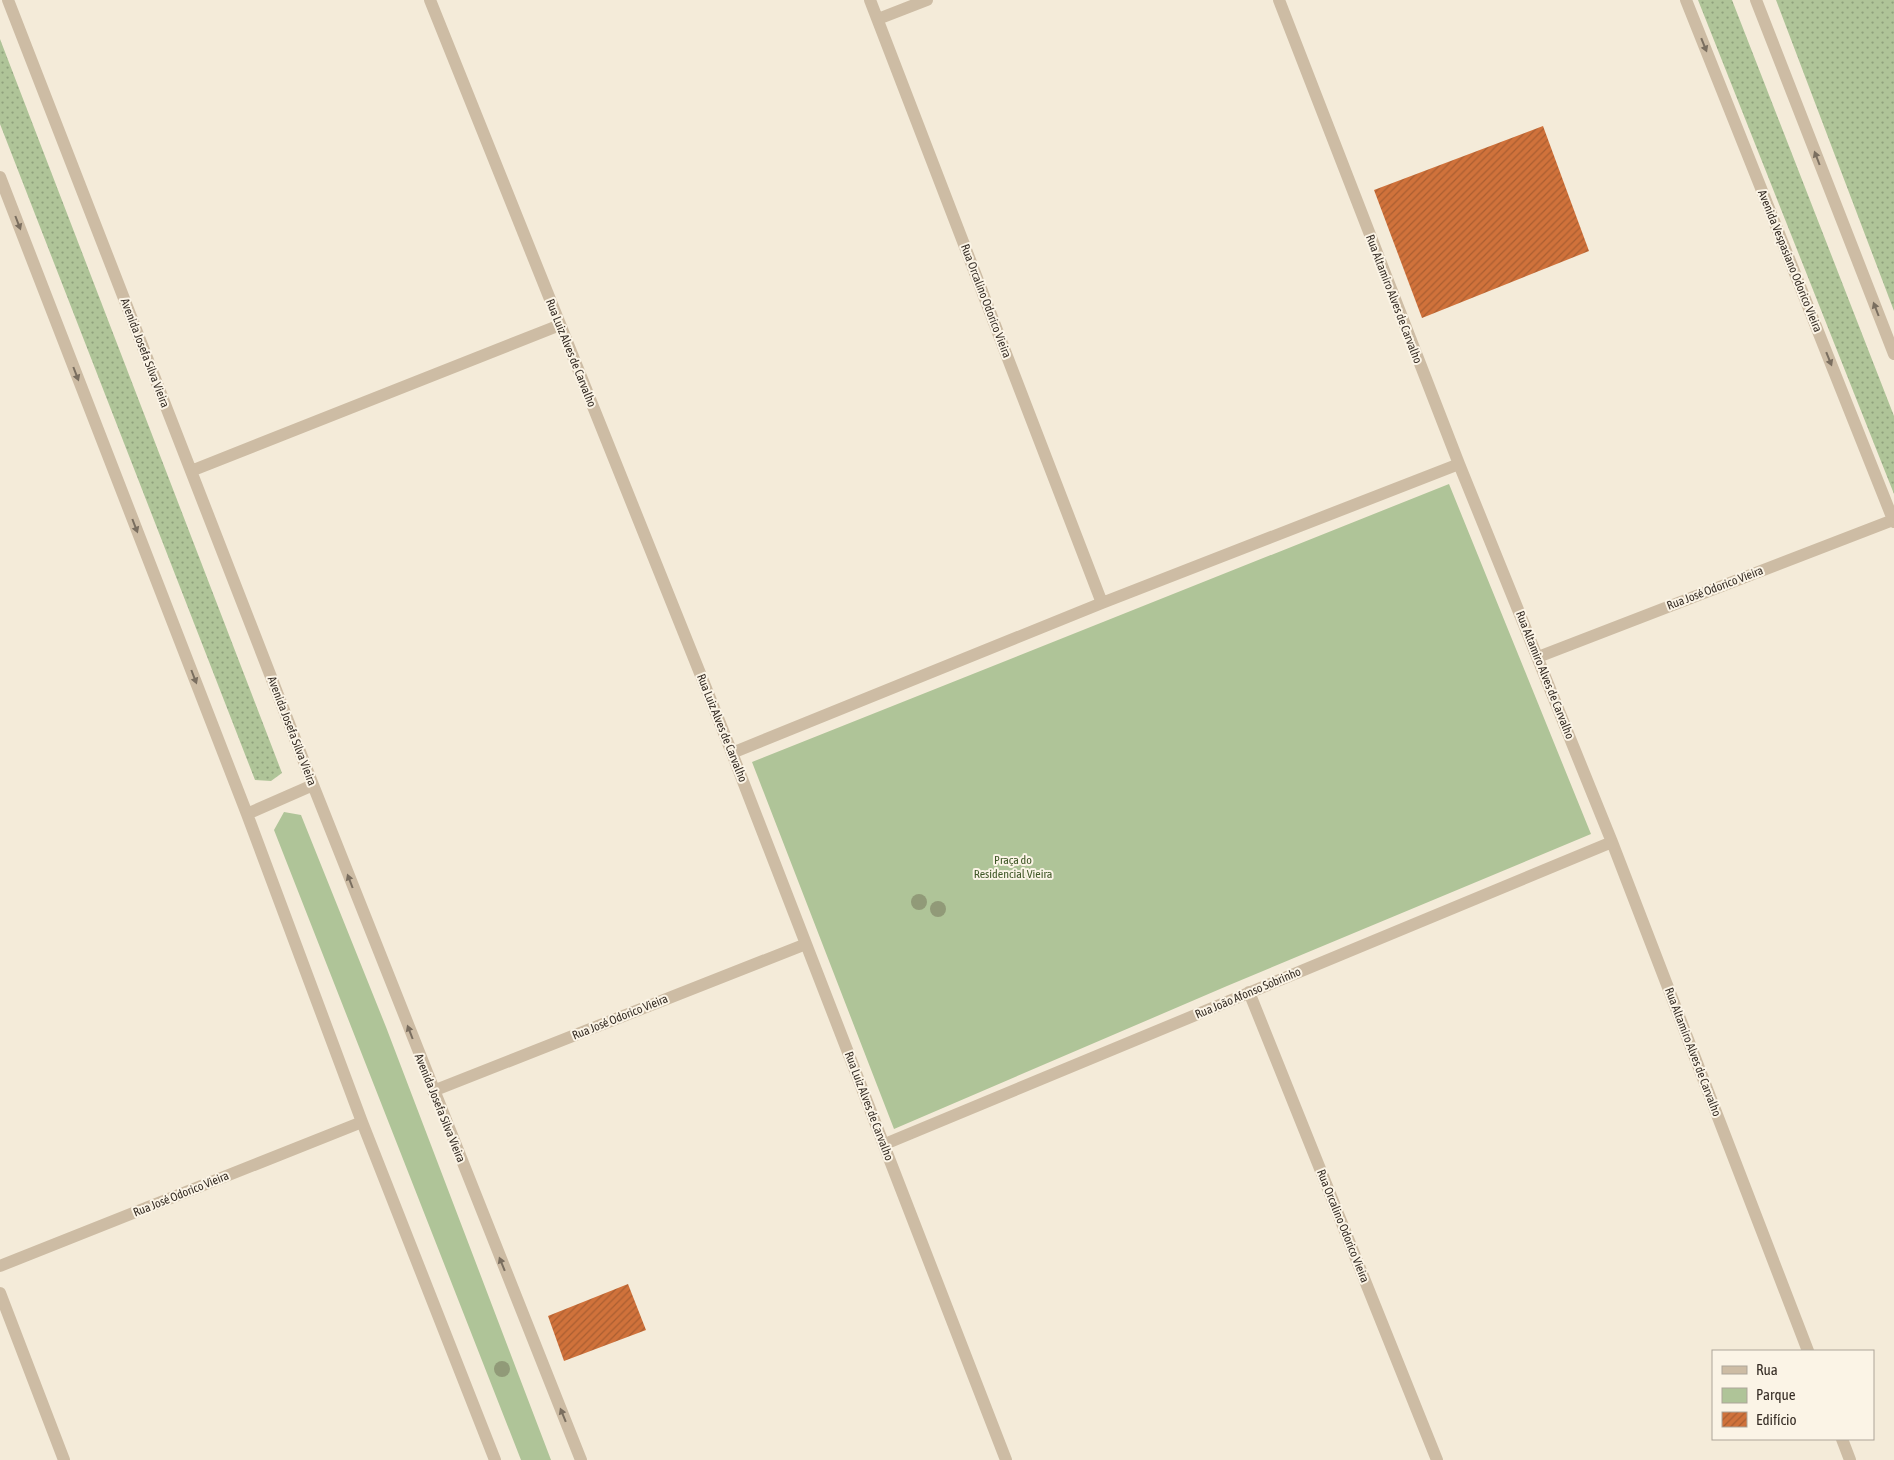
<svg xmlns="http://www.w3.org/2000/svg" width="1894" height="1460" font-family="'Asap Condensed',sans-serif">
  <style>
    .grass { fill: url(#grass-dots) }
    .park { fill: #afc498 }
    .building { fill: url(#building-hatch) }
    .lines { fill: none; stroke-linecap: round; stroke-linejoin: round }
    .street { stroke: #cdbca4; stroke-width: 12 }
    .tree { fill: #919a78 }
    .oneway { fill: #7a6e5f }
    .labels { text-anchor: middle; stroke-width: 4; stroke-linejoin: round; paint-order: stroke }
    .street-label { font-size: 12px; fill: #372e26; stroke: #fbf4e6 }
    .park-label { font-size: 12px; fill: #405828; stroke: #fbf4e6 }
  </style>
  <defs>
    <pattern id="grass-dots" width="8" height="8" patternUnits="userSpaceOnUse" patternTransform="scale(1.25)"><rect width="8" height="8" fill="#afc498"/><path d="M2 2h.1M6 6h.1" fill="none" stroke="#8fa07c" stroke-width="1.8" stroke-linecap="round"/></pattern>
    <pattern id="building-hatch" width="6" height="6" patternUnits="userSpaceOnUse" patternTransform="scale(1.25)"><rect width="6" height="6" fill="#d0723b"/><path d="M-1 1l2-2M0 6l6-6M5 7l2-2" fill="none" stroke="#aa5e31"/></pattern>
  </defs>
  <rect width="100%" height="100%" fill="#f4ebd9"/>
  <!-- grass -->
  <path class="grass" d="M1698,0h34l162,416v78z
    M1776,0h118v311z
    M0,39l282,734 -11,8 -16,-1 -255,-656z"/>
  <!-- park -->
  <path class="park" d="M1449,484l142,350 -364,152 -333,143 -142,-367z
    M284,812l17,3 85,212 165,433h-30l-247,-630z"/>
  <!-- building -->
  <path class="building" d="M1543,126l46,125 -167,67 -48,-128z
    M628,1284l18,46 -82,31 -16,-45z"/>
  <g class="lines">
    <!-- street -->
    <path class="street" d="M8,0l305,785 268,675
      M430,0l302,753 274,707
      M870,0l232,603
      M1279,0l180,464 153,378 196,509
      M1686,0l208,522
      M1756,0l138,354
      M878,19l49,-19
      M0,177l247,637 115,308 133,338
      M191,471l369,-146
      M1538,657l355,-137
      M732,753l370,-150 357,-139
      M247,814l66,-29
      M1249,992l188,468
      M433,1091l373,-147
      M885,1144l727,-302
      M0,1266l362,-144
      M0,1293l64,167
      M1842,1439l8,21"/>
  </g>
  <!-- trees -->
  <g class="tree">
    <circle cx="919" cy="902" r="8"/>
    <circle cx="938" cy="909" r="8"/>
    <circle cx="502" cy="1369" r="8"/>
  </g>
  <!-- one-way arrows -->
  <defs><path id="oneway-solid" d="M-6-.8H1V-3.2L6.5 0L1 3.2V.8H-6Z" transform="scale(1.25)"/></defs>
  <g class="oneway">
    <use href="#oneway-solid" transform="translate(1704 45) rotate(68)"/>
    <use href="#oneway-solid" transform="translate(1817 158) rotate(-111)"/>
    <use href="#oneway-solid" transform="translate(18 223) rotate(69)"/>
    <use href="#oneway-solid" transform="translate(1876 309) rotate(-111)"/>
    <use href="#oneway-solid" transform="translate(1829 359) rotate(68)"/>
    <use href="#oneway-solid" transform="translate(76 374) rotate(69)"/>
    <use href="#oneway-solid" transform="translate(135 526) rotate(69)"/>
    <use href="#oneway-solid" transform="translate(194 677) rotate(69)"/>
    <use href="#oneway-solid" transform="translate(350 881) rotate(-111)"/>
    <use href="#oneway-solid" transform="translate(410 1032) rotate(-111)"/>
    <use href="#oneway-solid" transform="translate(502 1264) rotate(-112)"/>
    <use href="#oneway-solid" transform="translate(563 1415) rotate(-112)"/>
  </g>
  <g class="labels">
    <!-- street labels -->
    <g class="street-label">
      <text transform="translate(1790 261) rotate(68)" y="4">Avenida Vespasiano Odorico Vieira</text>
      <text transform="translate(1394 299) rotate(69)" y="4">Rua Altamiro Alves de Carvalho</text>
      <text transform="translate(986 301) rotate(69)" y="4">Rua Orcalino Odorico Vieira</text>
      <text transform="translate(145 353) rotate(69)" y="4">Avenida Josefa Silva Vieira</text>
      <text transform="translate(571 353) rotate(68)" y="4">Rua Luiz Alves de Carvalho</text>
      <text transform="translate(1715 588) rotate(-21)" y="4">Rua José Odorico Vieira</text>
      <text transform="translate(1545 675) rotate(68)" y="4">Rua Altamiro Alves de Carvalho</text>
      <text transform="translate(722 728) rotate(68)" y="4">Rua Luiz Alves de Carvalho</text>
      <text transform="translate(292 731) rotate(69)" y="4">Avenida Josefa Silva Vieira</text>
      <text transform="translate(1248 993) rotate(-23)" y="4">Rua João Afonso Sobrinho</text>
      <text transform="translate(620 1017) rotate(-22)" y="4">Rua José Odorico Vieira</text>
      <text transform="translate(1693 1052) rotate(69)" y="4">Rua Altamiro Alves de Carvalho</text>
      <text transform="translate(869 1106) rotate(69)" y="4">Rua Luiz Alves de Carvalho</text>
      <text transform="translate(440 1108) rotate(68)" y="4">Avenida Josefa Silva Vieira</text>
      <text transform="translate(181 1194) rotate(-22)" y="4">Rua José Odorico Vieira</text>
      <text transform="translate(1343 1226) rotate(68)" y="4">Rua Orcalino Odorico Vieira</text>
    </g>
    <!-- park labels -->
    <g class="park-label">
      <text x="1013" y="864">Praça do<tspan x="1013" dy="14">Residencial Vieira</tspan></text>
    </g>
  </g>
  <!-- legend -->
  <rect x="1712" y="1350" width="162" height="90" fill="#fbf4e6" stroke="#ada599"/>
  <rect x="1722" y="1366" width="25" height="8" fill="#cdbca4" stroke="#ada599"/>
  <text x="1756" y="1375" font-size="15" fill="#372e26">Rua</text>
  <rect x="1722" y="1388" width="25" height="15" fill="#afc498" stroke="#ada599"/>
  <text x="1756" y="1400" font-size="15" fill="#372e26">Parque</text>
  <rect x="1722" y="1412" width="25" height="15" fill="url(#building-hatch)" stroke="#ada599"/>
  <text x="1756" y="1425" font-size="15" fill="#372e26">Edifício</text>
</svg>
